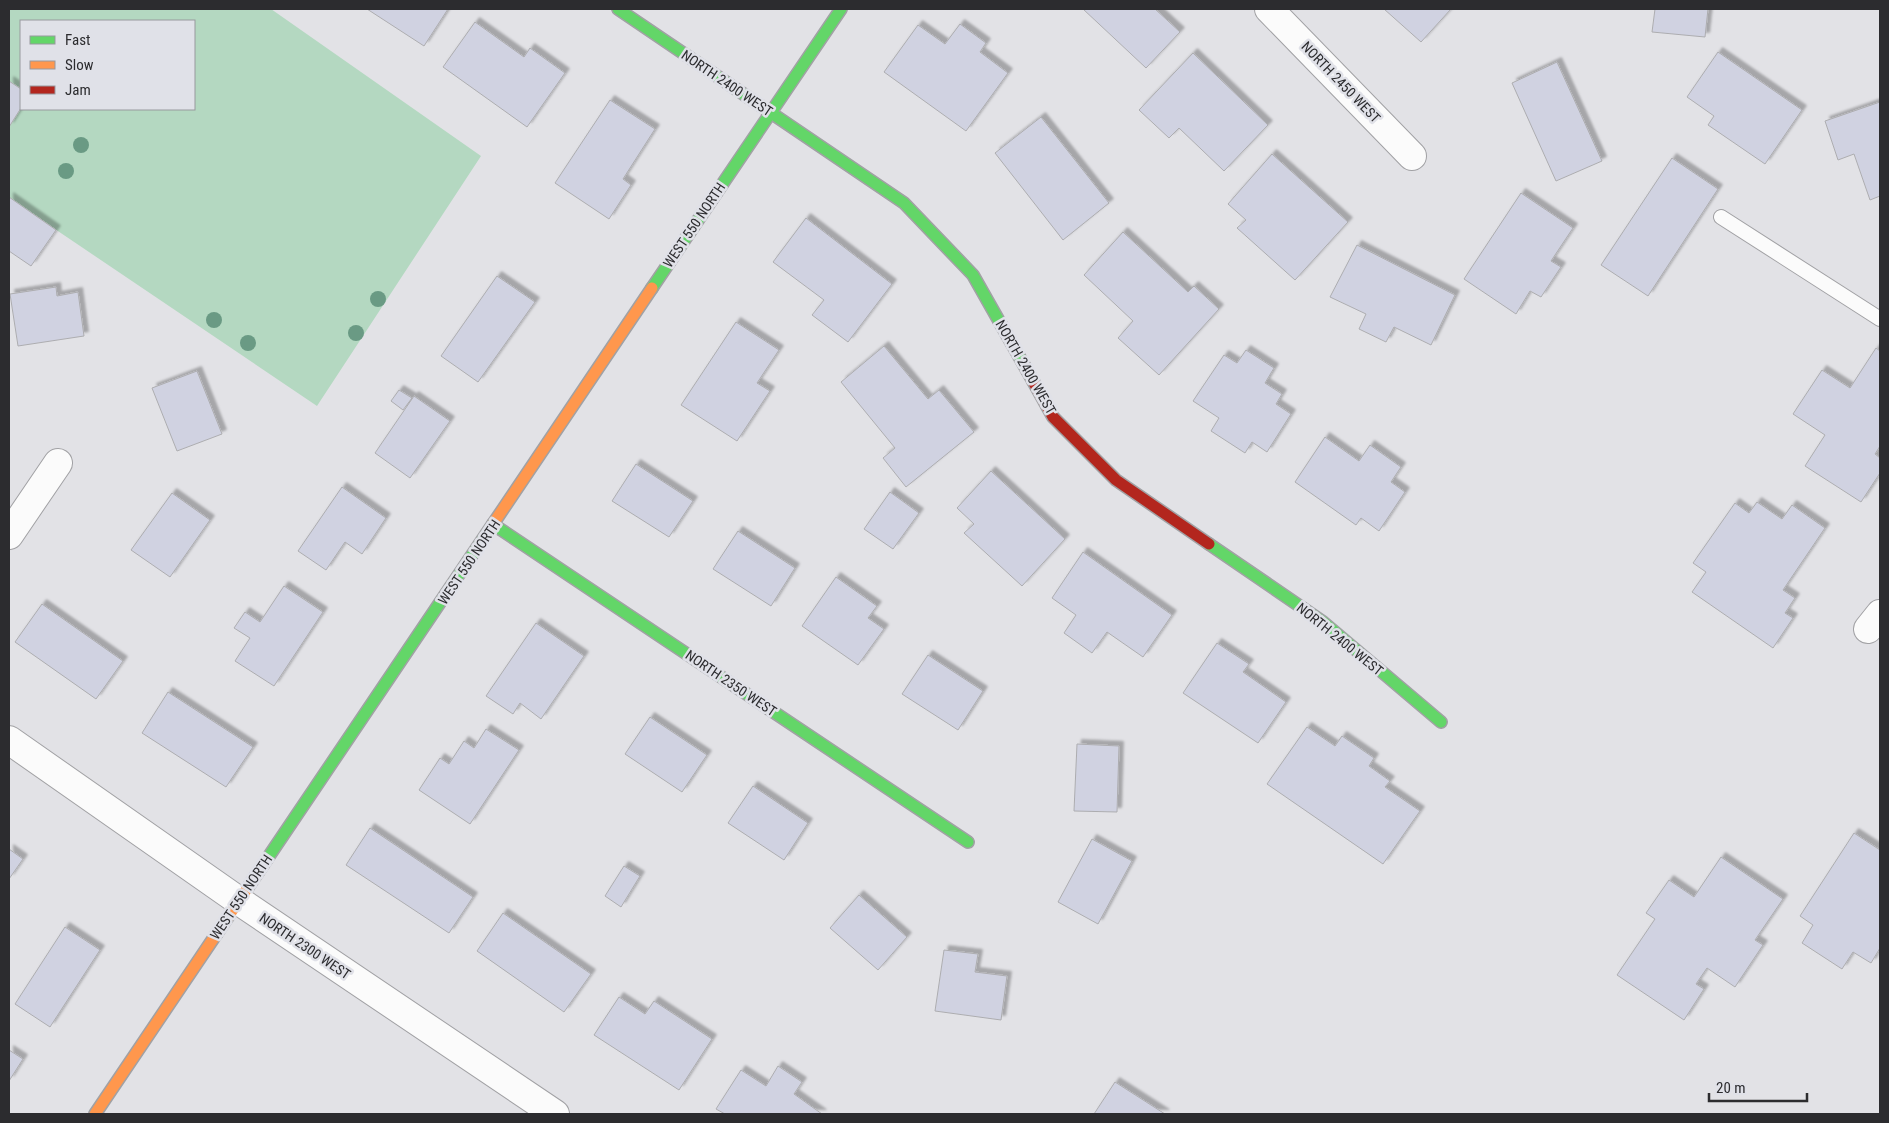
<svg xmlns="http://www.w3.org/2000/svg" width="1889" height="1123" font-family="'Roboto Condensed',sans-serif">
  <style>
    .green { fill: #b4d8c1; fill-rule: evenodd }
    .building { fill: #d0d2e1; stroke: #adadb0; filter: url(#shadow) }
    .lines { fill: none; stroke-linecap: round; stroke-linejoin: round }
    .lane-casing { stroke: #a1a1a4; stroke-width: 16 }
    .street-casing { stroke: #a1a1a4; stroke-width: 30 }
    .fast-casing { stroke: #a1a1a4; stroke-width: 14 }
    .slow-casing { stroke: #a1a1a4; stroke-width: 14 }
    .jam-casing { stroke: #a1a1a4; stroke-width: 14 }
    .lane { stroke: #fbfbfb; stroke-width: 14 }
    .street { stroke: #fbfbfb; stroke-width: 28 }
    .fast { stroke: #63d668; stroke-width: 11 }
    .slow { stroke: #ff974d; stroke-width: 11 }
    .jam { stroke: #b3261e; stroke-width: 11 }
    .tree { fill: #6a9a84 }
    .labels { text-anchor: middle; stroke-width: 5; stroke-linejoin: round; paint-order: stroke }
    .street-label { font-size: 14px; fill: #2c2c2f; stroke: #e0e1e8 }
  </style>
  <defs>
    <filter id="shadow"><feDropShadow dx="4.5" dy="-4.5" stdDeviation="1" flood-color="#0004"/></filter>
  </defs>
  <rect width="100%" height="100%" fill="#e2e2e6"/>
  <!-- green -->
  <path class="green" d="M9,9h262l210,147 -164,250 -308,-208zM21,21h173v88h-173z"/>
  <!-- building -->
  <path class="building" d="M367,9h81l-24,37z
    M1083,9h72l25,23 -34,36z
    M1384,9h67l-30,33z
    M1655,9h53l-3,28 -53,-5z
    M475,22l49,35 6,-9 35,25 -38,54 -84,-60z
    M960,24l26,19 -6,9 28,21 -42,58 -82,-59 34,-47 27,19z
    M1718,52l84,58 -37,54 -57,-39 6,-9 -27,-19z
    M1193,53l75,72 -44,46 -45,-43 -10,10 -30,-28z
    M1557,62l45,99 -46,20 -44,-98z
    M9,81l12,8v19l-12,19z
    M610,100l45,29 -32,50 8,6 -22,34 -54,-36z
    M1880,102v94l-10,4 -16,-46 -16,6 -13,-39z
    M1041,117l68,86 -46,37 -68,-87z
    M1272,154l76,68 -53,58 -58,-52 9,-8 -18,-16z
    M1672,158l46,31 -70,107 -47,-31z
    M1521,193l52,35 -22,33 10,6 -20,30 -11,-6 -14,23 -52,-35z
    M9,197l47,33 -25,36 -22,-15z
    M806,218l86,66 -44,58 -36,-27 12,-15 -51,-38z
    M1123,232l65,60 6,-6 25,23 -60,66 -41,-37 15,-17 -49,-46z
    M1357,245l98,50 -24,50 -37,-18 -8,15 -27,-13 7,-15 -36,-17z
    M497,276l38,26 -57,80 -37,-26z
    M56,287l1,9 21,-4 6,44 -66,10 -8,-52z
    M736,322l43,28 -22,33 13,8 -33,50 -56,-36z
    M884,346l44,53 11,-9 35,42 -68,55 -23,-29 12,-10 -54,-66z
    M1876,348l4,3v95l-5,8 5,4v15l-19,29 -56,-36 20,-31 -32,-21 29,-44 28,18z
    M1246,350l28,18 -9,15 17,11 -6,10 15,10 -24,38 -15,-10 -7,11 -34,-22 8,-13 -26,-17 31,-46 13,8z
    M197,371l25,63 -45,17 -25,-63z
    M399,390l13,8 -9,12 -12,-9z
    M414,396l36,25 -40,57 -35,-25z
    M1325,437l34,24 11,-16 31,22 -10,15 14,10 -26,39 -18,-13 -5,7 -61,-43z
    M636,464l57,37 -24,36 -57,-36z
    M991,471l74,68 -43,47 -58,-53 10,-9 -17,-16z
    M342,487l44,31 -24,36 -17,-12 -19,28 -28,-19z
    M890,492l29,21 -26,36 -29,-20z
    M172,493l38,27 -40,57 -39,-27z
    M1757,502l25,17 10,-14 33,23 -42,62 12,8 -10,15 8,5 -20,30 -81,-56 14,-20 -13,-9 42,-60 14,10z
    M738,531l57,37 -24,38 -58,-37z
    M1083,552l89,63 -29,42 -36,-25 -15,21 -28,-20 12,-18 -24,-17z
    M836,577l41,29 -9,12 16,11 -26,36 -56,-39z
    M284,586l39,26 -49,74 -39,-25 15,-23 -16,-10 11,-16 15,10z
    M42,604l81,57 -27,38 -81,-57z
    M536,623l48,33 -43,63 -21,-16 -7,11 -27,-18z
    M1217,643l32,21 -6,8 43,30 -28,41 -75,-50z
    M928,655l55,36 -25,39 -56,-36z
    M168,692l85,55 -27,40 -84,-54z
    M650,717l57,38 -25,37 -57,-38z
    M1307,727l28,19 7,-10 32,22 -5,8 21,15 -5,6 35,24 -37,53 -116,-80z
    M486,729l33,21 -49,74 -51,-34 21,-32 9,6 15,-23 10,7z
    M1077,744l42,2 -2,66 -43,-1z
    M753,786l55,37 -24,37 -56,-37z
    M370,828l103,69 -24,36 -103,-68z
    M1854,833l26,17v98l-9,15 -18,-11 -11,17 -40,-26 11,-18 -13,-9z
    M1092,839l40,22 -34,63 -40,-22z
    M9,849l14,10 -14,20z
    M1721,857l62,42 -28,41 8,5 -28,42 -28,-19 -11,16 8,5 -20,31 -67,-45 38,-56 -9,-6 23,-33 25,17z
    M624,866l16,10 -19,31 -16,-11z
    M859,895l48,42 -29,33 -48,-42z
    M503,913l88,61 -27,38 -87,-61z
    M65,927l35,23 -50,77 -35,-23z
    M944,950l34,4 -3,18 32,4 -6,44 -66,-9z
    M619,997l26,17 9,-13 58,38 -33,51 -85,-55z
    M9,1050l14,9 -14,22z
    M778,1066l24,16 -8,12 28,20h-97l-9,-5 25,-39 25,16z
    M1115,1082l50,32h-71z"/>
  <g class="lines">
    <!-- lane casing -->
    <g class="lane-casing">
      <path id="lane" d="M1721,217l159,102"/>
    </g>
    <!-- street casing -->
    <g class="street-casing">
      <path id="street" d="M1269,9l143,147
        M9,535l49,-72
        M1868,629l12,-15
        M9,740l230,161 316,213"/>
    </g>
    <!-- fast casing -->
    <g class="fast-casing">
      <path id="fast" d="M618,9l286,194 69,72 60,106
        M652,288l189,-279
        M494,525l474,317
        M1209,544l114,78 118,100
        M263,865l230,-341"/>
    </g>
    <!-- slow casing -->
    <g class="slow-casing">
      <path id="slow" d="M493,524l159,-236
        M95,1114l168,-249"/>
    </g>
    <!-- jam casing -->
    <g class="jam-casing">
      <path id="jam" d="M1033,381l20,36 63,63 93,64"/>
    </g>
    <!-- lane -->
    <use href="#lane" class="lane"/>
    <!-- street -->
    <use href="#street" class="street"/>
    <!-- fast -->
    <use href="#fast" class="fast"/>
    <!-- slow -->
    <use href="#slow" class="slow"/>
    <!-- jam -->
    <use href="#jam" class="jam"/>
  </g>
  <!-- trees -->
  <g class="tree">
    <circle cx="81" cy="145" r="8"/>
    <circle cx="66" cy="171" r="8"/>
    <circle cx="378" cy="299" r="8"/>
    <circle cx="214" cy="320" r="8"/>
    <circle cx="356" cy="333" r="8"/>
    <circle cx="248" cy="343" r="8"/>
  </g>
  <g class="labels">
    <!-- street labels -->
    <g class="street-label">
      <text transform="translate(1341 82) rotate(46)" y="5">NORTH 2450 WEST</text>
      <text transform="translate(727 83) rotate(34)" y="5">NORTH 2400 WEST</text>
      <text transform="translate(694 225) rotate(-56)" y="5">WEST 550 NORTH</text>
      <text transform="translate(1026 367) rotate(60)" y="5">NORTH 2400 WEST</text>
      <text transform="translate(469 562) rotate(-56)" y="5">WEST 550 NORTH</text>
      <text transform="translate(1340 639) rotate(39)" y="5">NORTH 2400 WEST</text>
      <text transform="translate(731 683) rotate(34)" y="5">NORTH 2350 WEST</text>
      <text transform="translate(241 897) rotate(-56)" y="5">WEST 550 NORTH</text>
      <text transform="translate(305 946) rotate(34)" y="5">NORTH 2300 WEST</text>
    </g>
  </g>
  <!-- border -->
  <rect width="1889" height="1123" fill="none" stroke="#2c2c2f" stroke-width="20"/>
  <!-- legend -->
  <rect x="20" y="20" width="175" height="90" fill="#e0e1e8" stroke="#98999e"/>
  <rect x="30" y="36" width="25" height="8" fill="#63d668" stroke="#98999e"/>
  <text x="65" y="45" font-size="15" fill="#2c2c2f">Fast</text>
  <rect x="30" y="61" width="25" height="8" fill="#ff974d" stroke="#98999e"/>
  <text x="65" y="70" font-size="15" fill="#2c2c2f">Slow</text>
  <rect x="30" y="86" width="25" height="8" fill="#b3261e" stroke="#98999e"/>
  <text x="65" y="95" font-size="15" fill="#2c2c2f">Jam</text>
  <!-- scale -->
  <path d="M1709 1093v8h98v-8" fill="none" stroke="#2c2c2f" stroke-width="2.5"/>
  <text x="1716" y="1093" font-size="15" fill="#2c2c2f" stroke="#e0e1e8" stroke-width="4" paint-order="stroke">20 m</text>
</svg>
